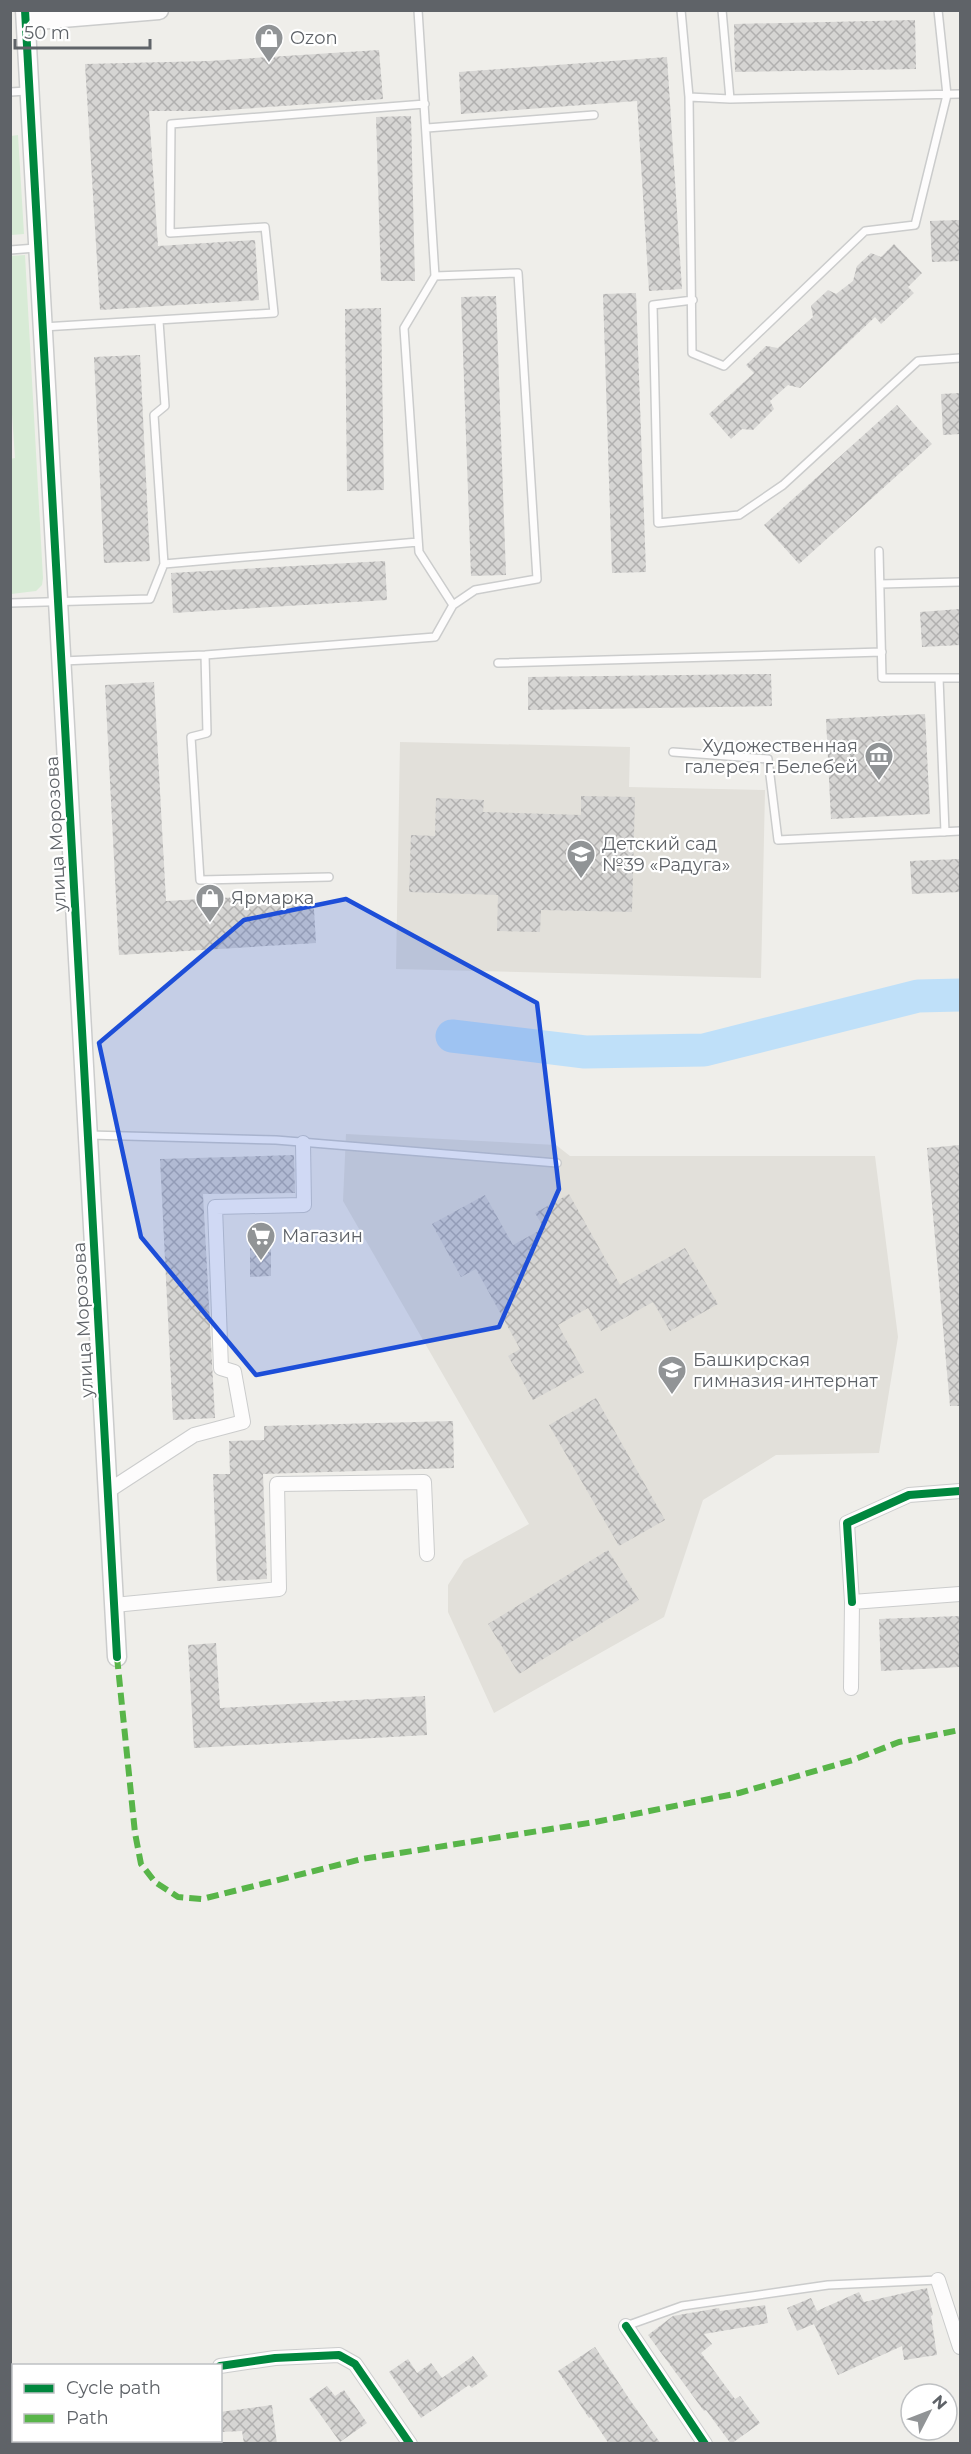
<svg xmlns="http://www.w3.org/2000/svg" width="971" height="2454" font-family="Montserrat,sans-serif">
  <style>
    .education { fill: #e2e0da }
    .green { fill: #d8ebd6 }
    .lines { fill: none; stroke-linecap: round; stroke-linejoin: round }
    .river { stroke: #bfe0f9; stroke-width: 33 }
    .building { fill: url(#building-cross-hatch) }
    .service-casing { stroke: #cbcccc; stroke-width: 10 }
    .minor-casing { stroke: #cbcccc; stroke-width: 16 }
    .tertiary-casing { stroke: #cbcccc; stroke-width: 21 }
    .service { stroke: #fdfcfc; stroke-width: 7 }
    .minor { stroke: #fdfcfc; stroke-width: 14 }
    .tertiary { stroke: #fdfcfc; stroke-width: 18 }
    .quiet { stroke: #58b549; stroke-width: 6; stroke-dasharray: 12 6; stroke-linecap: butt }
    .cycleway-casing { stroke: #fff; stroke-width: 11 }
    .cycleway { stroke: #00873e; stroke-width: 8 }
    .marked { fill: #1d4ed8; fill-opacity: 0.2; stroke: #1d4ed8; stroke-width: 4.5; stroke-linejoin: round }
    .labels { text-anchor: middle; stroke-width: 4.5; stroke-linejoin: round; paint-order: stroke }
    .poi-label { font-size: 18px; fill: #5f6368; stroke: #fff; text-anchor: start }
    .street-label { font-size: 18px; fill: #5f6368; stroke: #fff }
  </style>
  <defs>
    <pattern id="building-cross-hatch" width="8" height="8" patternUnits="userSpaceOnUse" patternTransform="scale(1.5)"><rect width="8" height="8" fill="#d6d5d3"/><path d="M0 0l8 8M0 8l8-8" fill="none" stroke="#b1b0af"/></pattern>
  </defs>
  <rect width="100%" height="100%" fill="#efeeea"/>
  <!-- education -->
  <path class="education" d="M400,742l230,5 -1,40 136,3 -4,188 -365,-9z
    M346,1134l210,11 14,11h305l23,181 -19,116 -103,2 -73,45 -39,117 -170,96 -46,-101v-27l16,-25 65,-36 -186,-323z"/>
  <!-- green -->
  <path class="green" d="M18,135l6,99 -13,1v-99z
    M25,255l18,323 -1,7 -6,6 -25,3 -1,-135 5,-1 -5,-73v-129z"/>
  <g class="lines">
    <!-- river -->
    <path class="river" d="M452,1036l133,16 119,-2 214,-54 42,-1"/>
  </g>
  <!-- building -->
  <path class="building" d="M915,20l1,49 -181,3 -1,-48z
    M379,50l4,49 -171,12h-63l9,135 97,-6 4,60 -159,10 -15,-246 124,-3z
    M667,57l15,232 -33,2 -12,-190 -176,13 -2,-42z
    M411,116l4,165h-34l-5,-164z
    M960,220v41l-28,1 -2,-41z
    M894,244l28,29 -14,14 6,6 -33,31 -6,-7 -75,71 -12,-3 -18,16 4,8 -21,21 -11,-1 -11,10 -22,-25 45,-41 -8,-8 20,-19 12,2 35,-31 -2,-11 17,-16 8,4 17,-13 4,-15 14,-13 10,4z
    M636,293l10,279 -34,1 -9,-279z
    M496,296l10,279 -35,1 -10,-279z
    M381,308l3,182 -37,1 -2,-182z
    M140,355l10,206 -46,2 -10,-206z
    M960,393v41l-17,1 -2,-41z
    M897,405l35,39 -133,120 -35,-39z
    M385,561l2,39 -214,13 -2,-40z
    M960,609v36l-38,2 -2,-35z
    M771,674l1,32 -244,4v-33z
    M154,682l12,219 147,-8 3,50 -197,12 -14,-270z
    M925,714l5,100 -99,5 -5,-100z
    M581,796l54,1 -3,115 -91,-2 -1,22 -43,-1 1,-36 -89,-3 2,-57 24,1 1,-38 48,2 -1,12 98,3z
    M960,859v33l-48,2 -2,-33z
    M960,1145v261h-10l-23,-258z
    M294,1155l1,38 -92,1 12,224 -42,2 -13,-261z
    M569,1194l51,91 65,-37 33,56 -48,27 -17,-29 -52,29 -13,-23 -30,17 26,47 -51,28 -25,-44 12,-7 -44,-80 -15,8 -29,-53 53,-29 28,50 31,-17 -9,-15z
    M271,1247v29l-21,1v-29z
    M596,1398l69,122 -46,26 -70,-121z
    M453,1421l1,47 -191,6 4,105 -50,2 -4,-107h17l-1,-33 35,-1v-14z
    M608,1550l31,50 -120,74 -31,-50z
    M960,1616v51l-79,4 -2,-52z
    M216,1643l4,65 205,-12 2,39 -233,13 -6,-103z
    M927,2288l6,27 -2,1 6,39 -33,5 -2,-14 -64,29 -24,-51 -17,7 -10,-23 24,-10 6,13 42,-19 5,10z
    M765,2305l3,18 -64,11 8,10 -11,9 34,46 5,-3 20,27 -29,21 -25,-34 -2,1 -56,-76 25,-19 46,-8 1,3z
    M595,2347l35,53 31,44h-52l-18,-27 -2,1 -31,-47z
    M473,2356l15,20 -16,12 -3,-3 -48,33 -32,-46 19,-13 9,14 14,-10 11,15z
    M327,2386l8,10 9,-6 23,33 -27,19 -31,-43z
    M272,2405l5,39h-33l-2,-13 -22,1v-20z"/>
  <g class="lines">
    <!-- service casing -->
    <g class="service-casing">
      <path id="service" d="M418,10l17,266 -31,52 15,224 34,53 22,-15 62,-11 -19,-306 -83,3
        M681,10l8,87 3,256 32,13 141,-135 50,-6 32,-130 -9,-85
        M722,10l8,89 230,-5
        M10,92l17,-1
        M689,97l41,2
        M427,128l167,-13
        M10,250l26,-2
        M693,300l-40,5 5,218 81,-8 44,-30 135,-124 42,-3
        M159,321l6,85 -11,9 10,149 254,-22
        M43,327l231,-14 -9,-86 -95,6 1,-109 254,-20
        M879,551l3,127h78
        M880,584l80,-2
        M10,603l140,-4 14,-35
        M205,655l2,78 -16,4 9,143 129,-3
        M62,661l143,-6 230,-18 18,-32
        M498,663l384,-11
        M939,678l6,154
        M673,752l95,7 10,81 182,-9
        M89,1135l187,5 281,23
        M626,2326l56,-20 146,-21 110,-5"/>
    </g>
    <!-- minor casing -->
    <g class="minor-casing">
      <path id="minor" d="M108,1491l86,-56 49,-13 -9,-50 -13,-4 -6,-161 89,-2 -1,-62
        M852,1602l-5,-79 62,-28 51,-4
        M114,1605l165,-16 -2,-105 147,-2 3,72
        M851,1688l1,-86 108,-8
        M938,2280l22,67
        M626,2326l79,118
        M220,2366l55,-8 64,-3 16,9 55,80
        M10,2388h4"/>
    </g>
    <!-- tertiary casing -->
    <g class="tertiary-casing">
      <path id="tertiary" d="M25,10l92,1647
        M26,21l133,-11"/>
    </g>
    <!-- service -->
    <use href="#service" class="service"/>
    <!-- minor -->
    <use href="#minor" class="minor"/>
    <!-- tertiary -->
    <use href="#tertiary" class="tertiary"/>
    <!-- quiet -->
    <path class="quiet" d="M117,1657l18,176 6,31 14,18 23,15 24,2 160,-40 233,-37 144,-29 114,-33 46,-18 61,-12"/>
    <!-- cycleway casing -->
    <g class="cycleway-casing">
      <path id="cycleway" d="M25,10l92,1647
        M852,1602l-5,-79 62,-28 51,-4
        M626,2326l79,118
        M220,2366l55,-8 64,-3 16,9 55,80"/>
    </g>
    <!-- cycleway -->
    <use href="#cycleway" class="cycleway"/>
  </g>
  <!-- marked area -->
  <path class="marked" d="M346,899l191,104 22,186 -60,138 -243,48 -115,-138 -42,-194 145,-123z"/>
  <!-- icons -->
  <defs>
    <g id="shop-pin" transform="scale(1.5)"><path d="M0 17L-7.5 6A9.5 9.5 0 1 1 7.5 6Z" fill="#919496" stroke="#fff"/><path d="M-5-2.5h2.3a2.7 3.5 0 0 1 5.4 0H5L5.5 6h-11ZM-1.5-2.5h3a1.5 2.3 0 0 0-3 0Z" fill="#fff"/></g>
    <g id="museum-pin" transform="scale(1.5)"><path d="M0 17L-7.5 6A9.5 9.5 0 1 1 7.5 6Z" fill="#919496" stroke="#fff"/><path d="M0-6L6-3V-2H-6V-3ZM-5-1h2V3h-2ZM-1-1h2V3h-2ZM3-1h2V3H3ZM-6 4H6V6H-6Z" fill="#fff"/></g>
    <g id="school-pin" transform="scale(1.5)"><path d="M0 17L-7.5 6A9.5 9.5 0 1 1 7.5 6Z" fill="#919496" stroke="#fff"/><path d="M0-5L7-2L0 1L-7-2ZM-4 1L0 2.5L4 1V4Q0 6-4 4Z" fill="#fff"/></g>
    <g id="supermarket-pin" transform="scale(1.5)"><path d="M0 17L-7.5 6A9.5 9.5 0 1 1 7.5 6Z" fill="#919496" stroke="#fff"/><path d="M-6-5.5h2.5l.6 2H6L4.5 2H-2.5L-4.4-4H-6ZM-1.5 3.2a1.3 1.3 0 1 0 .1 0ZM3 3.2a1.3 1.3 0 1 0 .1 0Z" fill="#fff"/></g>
  </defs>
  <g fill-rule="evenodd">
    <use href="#shop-pin" x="269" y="38"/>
    <use href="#museum-pin" x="879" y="756"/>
    <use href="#school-pin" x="581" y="854"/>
    <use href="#shop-pin" x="210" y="898"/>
    <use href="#supermarket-pin" x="261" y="1236"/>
    <use href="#school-pin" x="672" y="1370"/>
  </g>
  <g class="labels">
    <!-- poi labels -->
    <g class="poi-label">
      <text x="290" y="44">Ozon</text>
      <text x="858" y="752" text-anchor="end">Художественная<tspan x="858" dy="21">галерея г.Белебей</tspan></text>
      <text x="602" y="850">Детский сад<tspan x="602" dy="21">№39 «Радуга»</tspan></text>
      <text x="231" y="904">Ярмарка</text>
      <text x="282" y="1242">Магазин</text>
      <text x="693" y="1366">Башкирская<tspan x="693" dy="21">гимназия-интернат</tspan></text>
    </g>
    <!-- street labels -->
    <g class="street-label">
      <text transform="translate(56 834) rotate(-93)" y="6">улица Морозова</text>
      <text transform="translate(83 1320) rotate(-93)" y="6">улица Морозова</text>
    </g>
  </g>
  <!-- border -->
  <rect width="971" height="2454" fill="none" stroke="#5f6368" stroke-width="24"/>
  <!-- legend -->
  <rect x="12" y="2364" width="210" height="78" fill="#ffffff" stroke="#bfc1c3" stroke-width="1.5"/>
  <rect x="24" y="2384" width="30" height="9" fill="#00873e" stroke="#bfc1c3" stroke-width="1.5"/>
  <text x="66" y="2394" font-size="18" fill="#5f6368">Cycle path</text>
  <rect x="24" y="2414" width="30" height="9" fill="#58b549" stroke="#bfc1c3" stroke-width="1.5"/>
  <text x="66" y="2424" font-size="18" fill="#5f6368">Path</text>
  <!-- north arrow -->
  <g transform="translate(929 2412) rotate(48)"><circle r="28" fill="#ffffff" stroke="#bfc1c3" stroke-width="1.5"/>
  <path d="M0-4.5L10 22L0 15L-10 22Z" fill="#919496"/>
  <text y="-9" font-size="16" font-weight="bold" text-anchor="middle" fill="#5f6368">N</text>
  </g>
  <!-- scale -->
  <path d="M15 39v9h135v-9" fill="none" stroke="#5f6368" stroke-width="3"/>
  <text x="24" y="39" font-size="18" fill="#5f6368" stroke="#ffffff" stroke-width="4.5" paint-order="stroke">50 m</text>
</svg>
